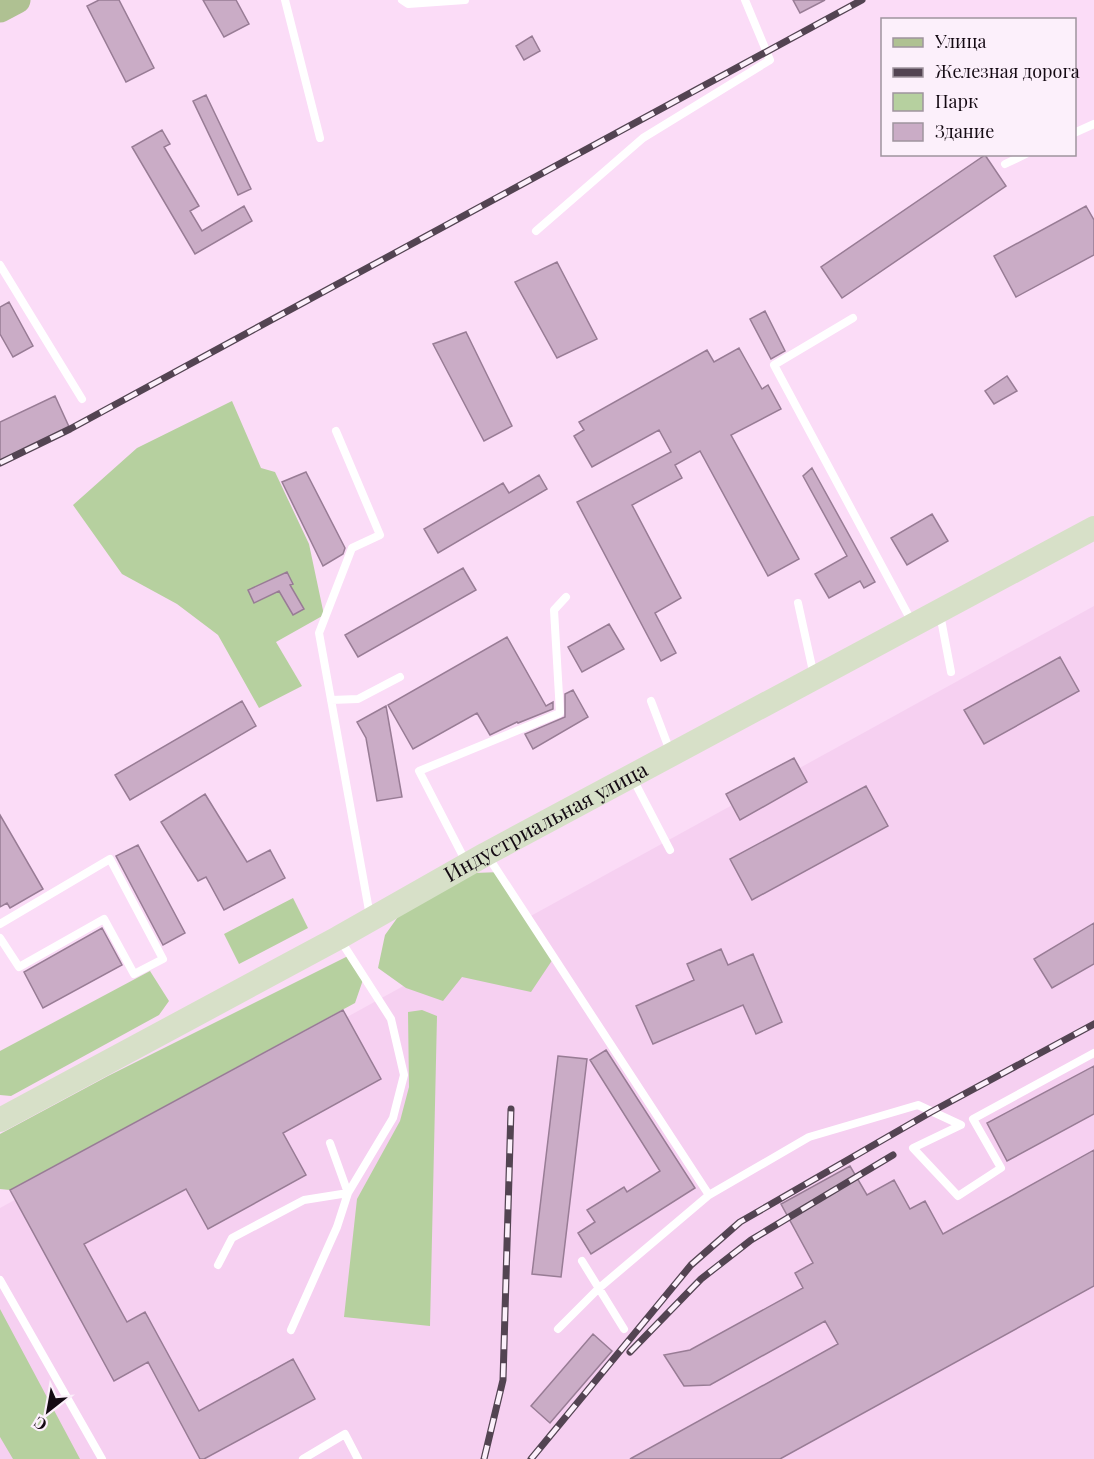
<svg xmlns="http://www.w3.org/2000/svg" width="1094" height="1459" font-family="'Playfair Display',serif">
  <style>
    .built { fill: #f6d0f1 }
    .green { fill: #b6d09f }
    .building { fill: #caacc6; stroke: #987c95; stroke-width: 1.5 }
    .lines { fill: none; stroke-linecap: round; stroke-linejoin: round }
    .service { stroke: #fff; stroke-width: 8 }
    .secondary { stroke: #d7e0c8; stroke-width: 24 }
    .primary { stroke: #afc192; stroke-width: 27 }
    .rail-casing { stroke: #534452; stroke-width: 7 }
    .rail { stroke: #fcf0fb; stroke-width: 4.5; stroke-dasharray: 14; stroke-linecap: butt }
    .labels { text-anchor: middle; stroke-width: 5; stroke-linejoin: round; paint-order: stroke }
    .street-label { font-size: 21px; fill: #140a13; stroke: #fcf0fb }
  </style>
  <rect width="100%" height="100%" fill="#fbdcf7"/>
  <!-- built -->
  <path class="built" d="M1094,606v853h-1094v-251z"/>
  <!-- green -->
  <path class="green" d="M232,401l29,67 14,4 34,72 15,71 -48,27 26,44 -43,22 -41,-73 -41,-31 -55,-30 -49,-69 64,-57z
    M501,872l54,84 -24,36 -69,-15 -19,24 -37,-13 -28,-20 7,-33 15,-21 74,-41z
    M293,898l15,30 -69,36 -15,-30z
    M352,954l13,20 -10,29 -345,187 -10,-1v-55l108,-58z
    M150,971l19,30 -10,14 -148,81 -11,-1v-44z
    M422,1010l15,6 -7,310 -86,-9 13,-118 43,-78 9,-34 -1,-75z
    M0,1309l80,150h-67l-13,-22z"/>
  <!-- building -->
  <path class="building" d="M99,0h20l35,68 -28,14 -39,-76z
    M203,0h33l13,24 -25,13z
    M793,0h32l-25,13z
    M532,36l8,15 -16,9 -8,-14z
    M206,95l45,94 -13,6 -45,-94z
    M162,130l8,14 -6,3 35,59 -9,5 12,20 42,-25 8,15 -57,33 -63,-107z
    M985,155l21,31 -164,112 -21,-31z
    M1086,206l8,14v35l-78,42 -22,-41z
    M557,262l40,77 -40,19 -42,-76z
    M9,302l24,44 -20,11 -13,-23v-27z
    M765,311l20,40 -14,8 -21,-40z
    M466,332l46,94 -28,15 -51,-97z
    M739,348l23,41 6,-4 13,24 -50,26 68,124 -31,17 -68,-125 -25,14 7,13 -50,27 49,93 -26,15 21,40 -15,8 -84,-159 94,-50 -12,-22 -67,37 -18,-31 10,-6 -5,-8 128,-72 7,12z
    M1007,376l10,15 -23,13 -9,-13z
    M55,396l15,33 -70,34v-41z
    M812,468l63,114 -11,6 -4,-7 -31,17 -14,-24 32,-18 -44,-80z
    M306,472l39,76 -2,6 -20,12 -41,-84z
    M539,475l8,14 -109,64 -14,-24 79,-46 6,10z
    M932,514l16,27 -41,24 -16,-27z
    M463,568l13,22 -118,67 -13,-22z
    M287,572l6,12 -3,1 14,24 -11,6 -14,-24 -25,12 -6,-13z
    M609,624l15,25 -42,23 -14,-25z
    M507,637l39,69 7,-4v7l-35,14 -1,-1 -27,13 -13,-22 -64,36 -25,-44z
    M1060,657l19,34 -95,53 -20,-34z
    M573,690l15,27 -55,32 -8,-15 40,-17v-23z
    M242,701l14,25 -126,74 -15,-25z
    M386,706l16,91 -25,4 -11,-63 -9,-16z
    M794,758l13,24 -67,38 -14,-26z
    M866,786l22,40 -136,74 -22,-41z
    M205,794l42,68 23,-12 15,28 -61,32 -18,-33 -8,4 -37,-59z
    M0,815l43,74 -33,19 -3,-5 -7,4z
    M138,845l47,88 -22,12 -47,-89z
    M1094,923v41l-42,24 -18,-29z
    M102,928l20,37 -79,43 -19,-36z
    M721,949l7,16 25,-11 29,68 -26,12 -13,-29 -90,39 -17,-38 58,-26 -7,-16z
    M343,1010l38,69 -98,54 23,42 -98,54 -22,-40 -102,55 43,78 18,-10 54,99 94,-52 22,40 -111,60h-4l-52,-97 -34,19 -104,-191z
    M606,1050l89,138 -104,66 -13,-21 17,-11 -8,-12 37,-23 3,5 33,-21 -70,-111z
    M558,1056l29,3 -26,218 -29,-3z
    M1094,1066v48l-87,47 -20,-38z
    M1094,1150v136l-314,173h-150l208,-115 -13,-23 -115,64 -26,1 -20,-31 26,-5 113,-62 -8,-15 18,-10 -32,-59 69,-38 17,29 27,-15 16,29 15,-8 18,33z
    M593,1334l19,17 -62,72 -19,-17z"/>
  <g class="lines">
    <!-- service -->
    <path class="service" d="M285,0l35,138
      M402,0l6,4 57,-4
      M1074,133l20,-9
      M1005,164l21,-10
      M536,231l107,-93 127,-78 -25,-60
      M0,265l82,134
      M853,318l-79,47 139,259
      M336,431l44,104 -28,13 -33,85 51,283
      M798,603l16,73
      M940,614l11,58
      M331,700l27,-1 42,-22
      M651,701l19,50
      M633,779l37,71
      M487,855l222,340 -111,94 -40,40
      M466,862l-47,-91 141,-58 -6,-103 12,-13
      M0,924l110,-65 53,100 -29,15 -30,-55 -85,48 -19,-29
      M330,1143l18,50 45,-75 11,-43 -13,-56 -52,-81
      M709,1195l100,-58 109,-32 43,20 -48,23 45,48 43,-28 -28,-49 121,-66
      M582,1261l42,68
      M218,1265l14,-27 72,-38 44,-7 -11,34 -46,103
      M0,1280l102,179
      M303,1459l42,-25 13,25"/>
    <!-- secondary -->
    <path class="secondary" id="s1" d="M0,1120l338,-182 148,-84 608,-326"/>
    <!-- primary -->
    <path class="primary" d="M0,9l17,-9"/>
    <!-- rail casing -->
    <g class="rail-casing">
      <path id="rail" d="M0,463l70,-34 792,-429
        M630,1352l71,-73 50,-39 142,-85
        M484,1459l19,-79 8,-271
        M531,1459l160,-194 49,-43 191,-110 163,-88"/>
    </g>
    <!-- rail -->
    <use href="#rail" class="rail"/>
  </g>
  <g class="labels">
    <!-- street labels -->
    <g class="street-label">
      <text dy="7" stroke="none"><textPath href="#s1" startOffset="622">Индустриальная улица</textPath></text>
    </g>
  </g>
  <!-- legend -->
  <rect x="881" y="18" width="195" height="138" fill="#fcf0fb" stroke="#9f949e" stroke-width="1.5"/>
  <rect x="893" y="38" width="30" height="9" fill="#afc192" stroke="#9f949e" stroke-width="1.5"/>
  <text x="935" y="48" font-size="18" fill="#140a13">Улица</text>
  <rect x="893" y="68" width="30" height="9" fill="#534452" stroke="#9f949e" stroke-width="1.5"/>
  <text x="935" y="78" font-size="18" fill="#140a13">Железная дорога</text>
  <rect x="893" y="93" width="30" height="18" fill="#b6d09f" stroke="#9f949e" stroke-width="1.5"/>
  <text x="935" y="108" font-size="18" fill="#140a13">Парк</text>
  <rect x="893" y="123" width="30" height="18" fill="#caacc6" stroke="#9f949e" stroke-width="1.5"/>
  <text x="935" y="138" font-size="18" fill="#140a13">Здание</text>
  <!-- north arrow -->
  <g transform="translate(48 1411) rotate(211)" stroke="#fcf0fb" stroke-width="4.5" paint-order="stroke">
  <path d="M0-4.5L10 22L0 15L-10 22Z" fill="#140a13"/>
  <text y="-9" font-size="16" font-weight="bold" text-anchor="middle" fill="#140a13">С</text>
  </g>
</svg>
